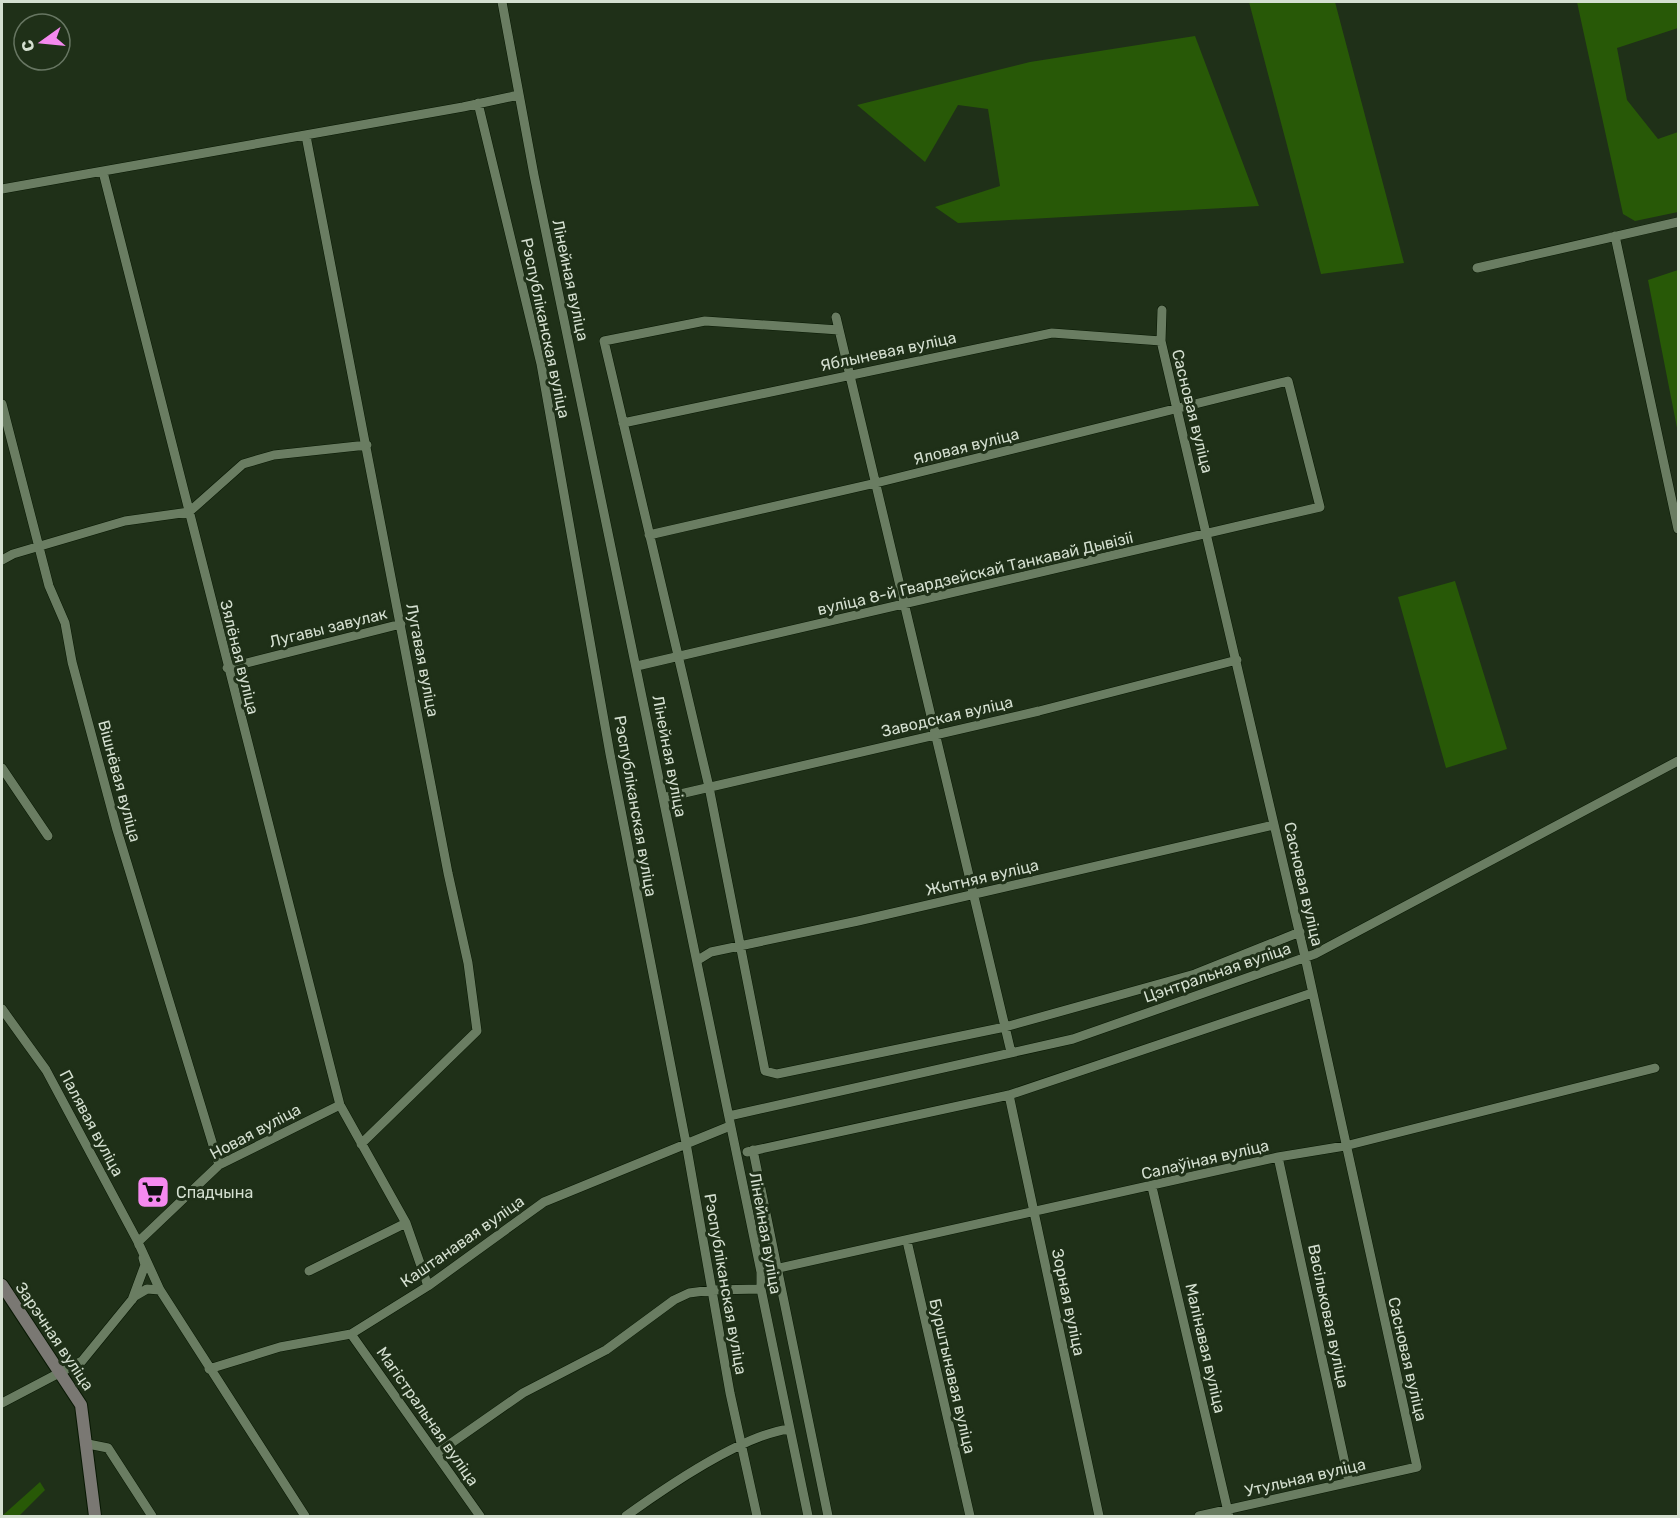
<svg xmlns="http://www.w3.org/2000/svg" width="1680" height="1518" font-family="Rubik,sans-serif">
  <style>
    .green { fill: #285907 }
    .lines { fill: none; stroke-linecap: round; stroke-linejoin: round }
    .street-casing { stroke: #081803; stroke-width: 10 }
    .secondary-casing { stroke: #081803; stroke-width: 14 }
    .street { stroke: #6a7d62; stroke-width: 9 }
    .secondary { stroke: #7a7873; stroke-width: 12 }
    .labels { text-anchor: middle; stroke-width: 6; stroke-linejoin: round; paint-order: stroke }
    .street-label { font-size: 16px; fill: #d4dfd0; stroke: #1f3018 }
    .poi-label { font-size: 16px; fill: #d4dfd0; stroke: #1f3018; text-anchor: start }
  </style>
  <rect width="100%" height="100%" fill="#1f3018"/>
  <!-- green -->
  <path class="green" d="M1249,2h86l69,261 -83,11z
    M1577,2h101v26l-61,20 10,52 31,39 20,-7v80l-43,9 -12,-7z
    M1195,36l64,170 -301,17 -23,-16 65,-21 -12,-77 -30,-4 -33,57 -68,-57 173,-43z
    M1678,270v163l-30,-153z
    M1455,581l52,168 -61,19 -48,-171z
    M40,1482l5,8 -26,26h-17z"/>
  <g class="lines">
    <!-- street casing -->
    <g class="street-casing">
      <path id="street" d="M502,2l32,173 227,1097v17l47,227
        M478,103l63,261 69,390 76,389 44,250 27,123
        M306,136l142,737 20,90 9,68 -116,113
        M103,172l237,933 66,118 22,63
        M2,189l461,-82 56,-12
        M1615,236l63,293
        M1477,268l201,-46
        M1162,310l-1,31 144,616 112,510 -218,49
        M836,317l175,735
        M839,330l-134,-9 -101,20 105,446 56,284 12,3 228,-47 190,-53 105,-42
        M2,404l47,182 16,37 7,39 45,168 102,335
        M623,423l429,-90 109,8
        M2,560l11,-6 112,-33 64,-9 54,-48 31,-9 93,-10
        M637,666l683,-159 -32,-126 -412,102 -227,52
        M227,668l174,-44
        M2,768l46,68
        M663,798l376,-87 198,-51
        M698,960l13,-8 147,-31 416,-96
        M2,1009l44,61 92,172 22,48 145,226
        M1009,1095l90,421
        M729,1116l344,-77 242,-85 363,-193
        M753,1150l75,366
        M747,1152l262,-57 303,-102
        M1278,1157l71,325
        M1152,1187l77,329
        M907,1241l63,275
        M139,1245l-1,-3 81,-77 121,-60
        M309,1271l97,-48
        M761,1272l517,-115 67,-11 310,-78
        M132,1300l13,-35 -2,-7
        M351,1334l129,182
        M209,1369l71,-22 71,-13 77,-48 116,-84 186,-76
        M2,1403l80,-42 53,-65 12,-7 13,1
        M88,1444l20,4 44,68
        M437,1453l86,-60 83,-43 68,-50 15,-7 23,-3 49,-1
        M626,1516c39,-28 117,-81 163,-87"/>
    </g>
    <!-- secondary casing -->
    <g class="secondary-casing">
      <path id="secondary" d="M2,1285l79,120 14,111"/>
    </g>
    <!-- street -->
    <use href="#street" class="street"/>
    <!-- secondary -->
    <use href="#secondary" class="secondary"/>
  </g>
  <!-- icons -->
  <defs>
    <g id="supermarket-square" transform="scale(1.725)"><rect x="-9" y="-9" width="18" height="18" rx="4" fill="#f589ef" stroke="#1f3018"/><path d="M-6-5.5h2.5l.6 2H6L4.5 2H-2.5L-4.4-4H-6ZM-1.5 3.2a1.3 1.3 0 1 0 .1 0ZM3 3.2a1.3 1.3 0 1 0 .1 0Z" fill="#111"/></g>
  </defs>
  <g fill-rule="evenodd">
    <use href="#supermarket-square" x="153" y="1192"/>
  </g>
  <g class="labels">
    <!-- street labels -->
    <g class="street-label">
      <text transform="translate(571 280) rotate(78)" y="6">Лінейная вуліца</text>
      <text transform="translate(546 328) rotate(78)" y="6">Рэспубліканская вуліца</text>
      <text transform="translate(888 351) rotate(-12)" y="6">Яблыневая вуліца</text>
      <text transform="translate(1193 411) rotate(76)" y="6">Сасновая вуліца</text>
      <text transform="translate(966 446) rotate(-14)" y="6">Яловая вуліца</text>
      <text transform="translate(975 573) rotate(-13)" y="6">вуліца 8-й Гвардзейскай Танкавай Дывізіі</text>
      <text transform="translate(328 627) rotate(-14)" y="6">Лугавы завулак</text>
      <text transform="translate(240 657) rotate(76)" y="6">Зялёная вуліца</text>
      <text transform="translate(423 660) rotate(79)" y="6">Лугавая вуліца</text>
      <text transform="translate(947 716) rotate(-13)" y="6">Заводская вуліца</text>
      <text transform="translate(670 756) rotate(79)" y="6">Лінейная вуліца</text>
      <text transform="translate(120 781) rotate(75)" y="6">Вішнёвая вуліца</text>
      <text transform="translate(636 806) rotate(80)" y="6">Рэспубліканская вуліца</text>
      <text transform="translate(982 877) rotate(-13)" y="6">Жытняя вуліца</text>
      <text transform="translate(1304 884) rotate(77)" y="6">Сасновая вуліца</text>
      <text transform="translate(1217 972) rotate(-19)" y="6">Цэнтральная вуліца</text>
      <text transform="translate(92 1123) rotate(62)" y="6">Палявая вуліца</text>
      <text transform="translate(255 1131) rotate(-28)" y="6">Новая вуліца</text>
      <text transform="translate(1205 1159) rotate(-13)" y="6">Салаўіная вуліца</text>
      <text transform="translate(766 1233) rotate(80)" y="6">Лінейная вуліца</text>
      <text transform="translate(462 1241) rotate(-35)" y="6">Каштанавая вуліца</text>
      <text transform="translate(726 1284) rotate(80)" y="6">Рэспубліканская вуліца</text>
      <text transform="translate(1069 1302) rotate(78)" y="6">Зорная вуліца</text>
      <text transform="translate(1329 1316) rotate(78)" y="6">Васільковая вуліца</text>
      <text transform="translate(55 1336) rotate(56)" y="6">Зарэчная вуліца</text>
      <text transform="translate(1206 1348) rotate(77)" y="6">Малінавая вуліца</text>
      <text transform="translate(1408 1359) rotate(77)" y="6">Сасновая вуліца</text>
      <text transform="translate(953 1376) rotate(77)" y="6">Бурштынавая вуліца</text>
      <text transform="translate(428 1416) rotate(55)" y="6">Магістральная вуліца</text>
      <text transform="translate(1305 1477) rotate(-13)" y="6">Утульная вуліца</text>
    </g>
    <!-- poi labels -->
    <g class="poi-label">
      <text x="176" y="1198">Спадчына</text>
    </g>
  </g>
  <!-- border -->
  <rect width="1680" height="1518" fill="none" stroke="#d4dfd0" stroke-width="6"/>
  <!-- north arrow -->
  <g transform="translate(42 42) rotate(255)"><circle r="28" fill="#1f3018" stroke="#677662" stroke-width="1.5"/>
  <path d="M0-4.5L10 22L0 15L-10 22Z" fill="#f589ef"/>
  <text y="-9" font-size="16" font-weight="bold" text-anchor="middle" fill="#d4dfd0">С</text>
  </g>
</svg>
